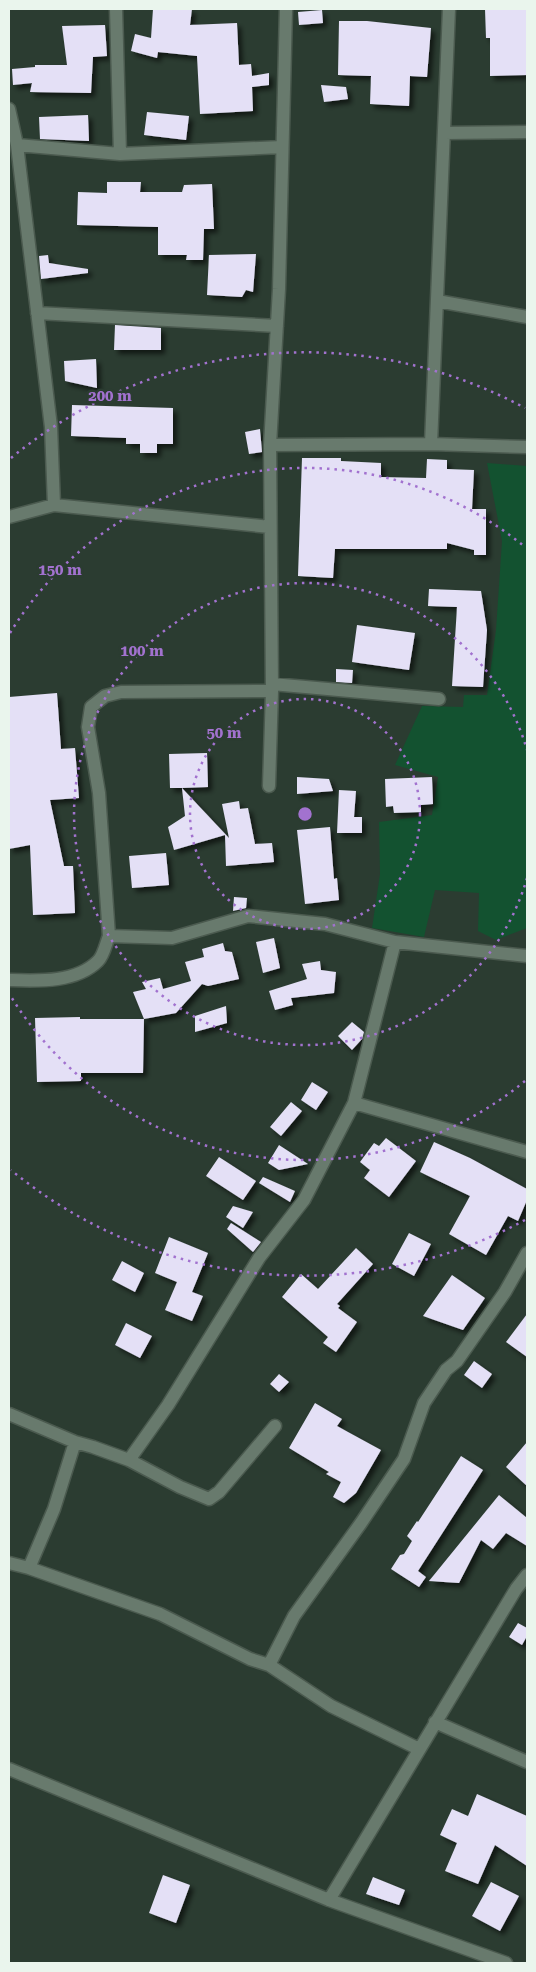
<svg xmlns="http://www.w3.org/2000/svg" width="536" height="1972" font-family="'Roboto Serif',serif">
  <style>
    .green { fill: #135230 }
    .building { fill: #e4e0f6; filter: url(#shadow) }
    .lines { fill: none; stroke-linecap: round; stroke-linejoin: round }
    .minor-casing { stroke: #4b5a4f; stroke-width: 15 }
    .minor { stroke: #687a6d; stroke-width: 12 }
    .ring { fill: none; stroke: #a272cf; stroke-width: 2.5; stroke-dasharray: 2.5 5 }
    .centre { fill: #a272cf; stroke: #2b3c31; stroke-width: 2.5 }
    .ring-label { font-size: 15px; text-anchor: middle; font-weight: bold; fill: #a272cf; stroke: #2b3c31; stroke-width: 5; stroke-linejoin: round; paint-order: stroke }
  </style>
  <defs>
    <filter id="shadow"><feDropShadow dx="4" dy="4" stdDeviation="2.5" flood-color="#0009"/></filter>
  </defs>
  <rect width="100%" height="100%" fill="#2b3c31"/>
  <!-- green -->
  <path class="green" d="M487,463l40,3v462l-31,12 -18,-9 1,-38 -44,-3 -11,47 -52,-9 8,-54 -1,-52 53,-7 6,-38 -43,-12 27,-59 41,1 1,-12h23l9,-65 6,-89z"/>
  <!-- building -->
  <path class="building" d="M153,9h39l-2,16 47,-2 2,42 12,-1 1,12 17,-3v12l-17,2 1,24 -53,3 -3,-58 -39,-4 -1,6 -26,-7 4,-17 16,4z
    M485,9h42v66l-37,1v-38h-4z
    M322,10l1,13 -24,2 -1,-13z
    M339,21h28l64,7 -4,49 -17,-1 -1,30 -39,-2 1,-28 -33,-1z
    M105,25l2,31 -14,1 -2,36 -61,-1 2,-9 -19,2 -1,-16 23,-2v-2h32l-5,-39z
    M321,85l25,2 2,12 -24,3z
    M147,112l42,4 -3,24 -42,-5z
    M88,115l1,26 -49,-2 -1,-22z
    M107,182h34l-1,10h42l2,-7 28,-1 2,45h-10l-1,31h-17l1,-5h-29v-28l-81,-2 1,-33 29,1z
    M256,254l-3,38 -7,-2 -4,7 -35,-2 2,-40z
    M48,255l1,8 39,6v4l-47,6 -2,-23z
    M115,325l46,3v22h-47z
    M96,359l1,29 -32,-7 -1,-20z
    M72,405l101,3v36h-16v9h-17v-9h-14v-6l-55,-2z
    M260,429l2,23 -13,2 -4,-22z
    M302,458h39v3l40,2v14l45,1 1,-19 20,1v9l27,1 -2,39h14v46h-12v-5l-27,-7v6h-112l-2,29 -35,-2z
    M429,589l52,2 6,39 -4,57 -31,-1 5,-79 -29,-1z
    M357,625l58,8 -6,37 -57,-8z
    M336,669l17,1 -1,13 -16,-1z
    M57,693l4,56 14,-1 4,50 -29,2 14,66h9l2,47 -42,2 -3,-70 -21,4v-152z
    M207,753l1,34 -26,1 47,50 -7,-34 17,-3 1,8 8,-1 7,36 17,-1 2,19 -48,4 -1,-31 -51,15 -6,-23 17,-11 -3,-28h-12l-1,-34z
    M297,777l32,2 4,12 -36,3z
    M432,777l1,27 -12,1v7l-27,1 -1,-7 -7,1 -1,-28z
    M339,790l17,1 -2,26h8v16h-25z
    M330,827l4,52 3,-1 2,22 -34,4 -8,-74z
    M166,853l3,32 -37,3 -3,-32z
    M234,897l13,1 -1,10 -13,3z
    M274,938l6,30 -17,5 -7,-31z
    M223,943l2,8 7,1 7,27 -31,7 -6,-2 -26,29 -32,6 -11,-27 13,-3 -4,-7 18,-4 3,11 28,-8 -6,-19 19,-5 -2,-8z
    M320,961l1,9 15,2 -2,21 -43,5 2,7 -18,5 -6,-19 38,-12 -5,-15z
    M226,1006l1,17 -32,9v-16z
    M80,1017v2h64l-1,54h-62v8l-44,1 -2,-64z
    M352,1022l12,10 -2,7 -10,11 -14,-14z
    M312,1082l16,10 -12,18 -15,-10z
    M291,1102l11,9 -21,25 -11,-9z
    M386,1138l30,23 -27,36 -25,-19 6,-8 -10,-8 14,-19 5,3z
    M434,1142l36,16 57,31v11l-9,21 -10,-5 -22,39 -37,-21 21,-38 -50,-24z
    M279,1145l29,19 -29,6 -11,-7z
    M219,1157l37,24 -13,19 -37,-24z
    M263,1177l32,14 -5,11 -31,-19z
    M233,1206l20,6 -10,16 -17,-11z
    M231,1223l30,19 -8,10 -26,-23z
    M409,1233l22,11 -17,32 -22,-12z
    M169,1237l39,16 -16,39 11,4 -11,25 -27,-11 12,-28 -22,-9z
    M356,1248l17,16 -36,40 3,2 -2,2 19,14 -21,30 -13,-9 5,-6 -46,-40 19,-23 17,15z
    M122,1261l22,12 -9,19 -23,-12z
    M452,1275l33,23 -22,32 -40,-14z
    M527,1314v43l-21,-15z
    M126,1323l26,13 -12,22 -25,-13z
    M474,1361l18,13 -10,14 -18,-13z
    M279,1374l10,8 -10,10 -9,-8z
    M315,1403l27,16 -5,7 44,24 -25,43 -12,10 -11,-6 8,-15 -15,-8 3,-2 -40,-24z
    M527,1442v44l-21,-19z
    M461,1456l22,14 -65,101 8,6 -7,10 -28,-18 9,-14 4,-1 8,-13 -5,-5 10,-15 1,1z
    M499,1495l28,23v28l-21,-13 -13,16 -12,-9 -22,43 -30,-2z
    M518,1623l9,5v8l-5,9 -13,-8z
    M477,1794l50,22v50l-32,-21 -17,39 -33,-13 12,-28 -17,-8 12,-26 16,7z
    M163,1875l27,10 -14,38 -27,-10z
    M373,1877l32,13 -6,15 -33,-11z
    M491,1882l28,14 -19,35 -28,-15z"/>
  <g class="lines">
    <!-- minor casing -->
    <g class="minor-casing">
      <path id="minor" d="M116,9l4,145
        M9,109l8,36 34,282 3,78 216,22
        M444,133l83,-1
        M17,145l103,9 162,-7
        M437,301l90,16
        M37,313l240,13
        M431,444l18,-435
        M270,445l161,-1 96,3
        M9,517l45,-12
        M272,684l167,15
        M269,786l3,-95 -2,-246 9,-156 7,-280
        M109,936l-10,-143 -11,-66 3,-20 14,-11 16,-4 151,-1
        M9,980c29,1 67,3 89,-19 6,-6 8,-18 11,-25l63,2 76,-22 77,8 70,18
        M354,1103l173,49
        M9,1414l66,28 18,5 36,13 51,27 29,12 10,-7 56,-66
        M129,1460l39,-55 91,-147 45,-58 50,-97 41,-161 132,14
        M9,1563l20,5 131,46 90,45 19,6 62,41 88,43
        M29,1568l25,-59 21,-67
        M269,1665l25,-49 67,-93 43,-64 20,-56 22,-33 11,-9 48,-69 22,-39
        M435,1722l92,40
        M9,1769l320,131 177,63
        M329,1900l187,-311 11,-14"/>
    </g>
    <!-- minor -->
    <use href="#minor" class="minor"/>
  </g>
  <!-- distance rings -->
  <g class="ring">
    <circle cx="305" cy="814" r="115"/>
    <path d="M527 878A231 231 0 1 1 527 750"/>
    <path d="M525 1081A346 346 0 0 1 10 995M10 633A346 346 0 0 1 525 547"/>
    <path d="M525 1220A462 462 0 0 1 11 1170M11 458A462 462 0 0 1 525 408"/>
  </g>
  <circle cx="305" cy="814" r="8" class="centre"/>
  <g class="ring-label">
    <text x="110" y="401">200 m</text>
    <text x="60" y="575">150 m</text>
    <text x="142" y="656">100 m</text>
    <text x="224" y="738">50 m</text>
  </g>
  <!-- border -->
  <rect width="536" height="1972" fill="none" stroke="#eaf5ed" stroke-width="20"/>
</svg>
